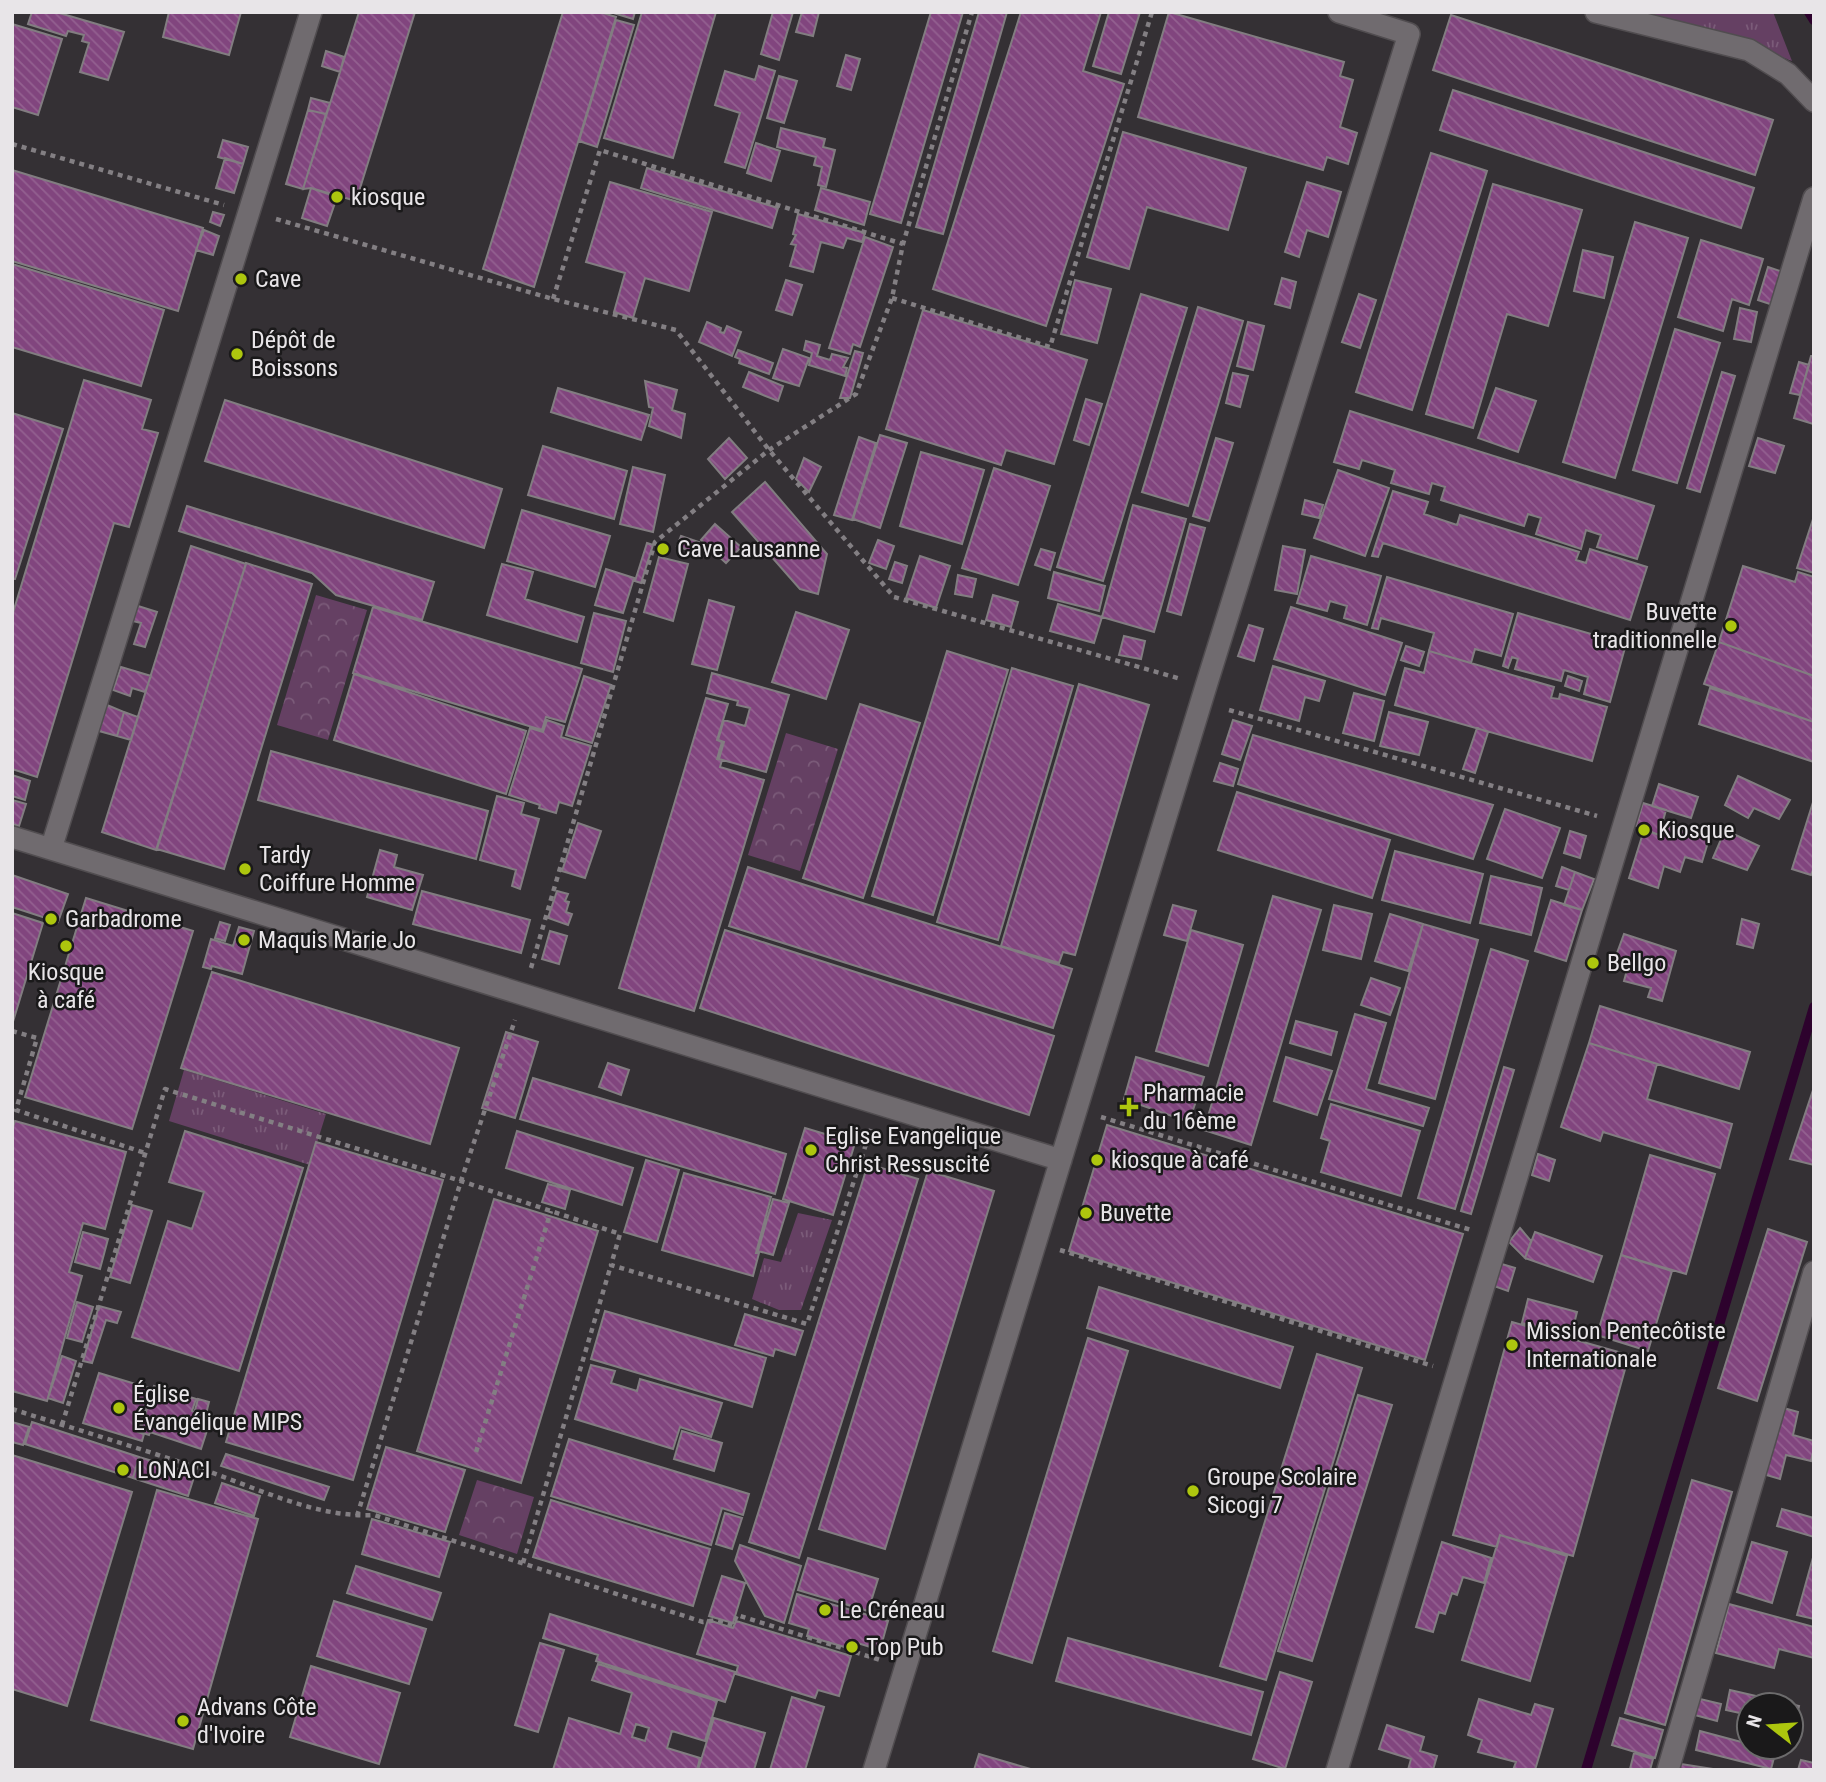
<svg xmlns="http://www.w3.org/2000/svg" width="1826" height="1782" font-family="'Roboto Condensed',sans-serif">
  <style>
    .grass { fill: url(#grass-tufts) }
    .park { fill: url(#park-crowns) }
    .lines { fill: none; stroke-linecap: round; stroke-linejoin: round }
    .stream { stroke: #2d022d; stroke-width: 10 }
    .building { fill: url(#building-back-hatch); stroke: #827d81; stroke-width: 2; fill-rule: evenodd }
    .street-casing { stroke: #514d50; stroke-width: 24 }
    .path { stroke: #837f83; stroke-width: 4.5; stroke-dasharray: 5 5; stroke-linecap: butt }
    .street { stroke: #706b6f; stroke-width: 21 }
    .poi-dot { fill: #adc60e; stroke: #1a191a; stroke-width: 2.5 }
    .labels { text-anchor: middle; stroke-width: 5; stroke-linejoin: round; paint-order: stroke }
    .poi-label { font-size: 24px; fill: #e8e5e8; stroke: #1a191a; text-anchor: start }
  </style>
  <defs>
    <pattern id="grass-tufts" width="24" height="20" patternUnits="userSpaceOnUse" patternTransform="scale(1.75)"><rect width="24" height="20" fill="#654063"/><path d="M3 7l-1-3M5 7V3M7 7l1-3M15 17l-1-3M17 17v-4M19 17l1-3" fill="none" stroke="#7b5b79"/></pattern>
    <pattern id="park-crowns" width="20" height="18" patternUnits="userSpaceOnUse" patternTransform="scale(1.75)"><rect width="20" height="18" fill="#654063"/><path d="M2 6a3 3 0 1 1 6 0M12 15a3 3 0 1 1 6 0" fill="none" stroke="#7b5b79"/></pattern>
    <pattern id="building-back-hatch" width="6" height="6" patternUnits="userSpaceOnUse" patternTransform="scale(1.75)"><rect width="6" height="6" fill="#81457e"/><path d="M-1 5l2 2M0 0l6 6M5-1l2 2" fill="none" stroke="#936090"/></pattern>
  </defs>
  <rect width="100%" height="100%" fill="#343034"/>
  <!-- grass -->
  <path class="grass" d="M1641,12h132l19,49 -85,-33z
    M184,1070l142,44 -16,51 -141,-44z
    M798,1213l34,7 -31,90h-22l-27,-11 12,-41 17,4z"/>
  <!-- park -->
  <path class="park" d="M316,595l51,15 -39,130 -51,-15z
    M786,733l52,16 -38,122 -52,-16z
    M477,1480l57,17 -17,57 -58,-19z"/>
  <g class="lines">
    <!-- stream -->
    <path class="stream" d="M1809,12l5,8
      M1586,1770l228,-763"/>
  </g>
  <!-- building -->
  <path class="building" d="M32,12h24l68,20 -16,48 -28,-8 9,-29 -7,-2 2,-6 -16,-4 -2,5 -38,-12z
    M169,12h72l-12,43 -66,-18z
    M359,12h56l-59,189 -45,-13 -8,1z
    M563,12h37l16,5 -82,270 -51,-18z
    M610,12h25l-2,7z
    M642,12h74l-43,146 -69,-20z
    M773,12h20l-14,48 -18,-6z
    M802,12h17l-6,24 -17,-4z
    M931,12h32l-62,211 -31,-9z
    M979,12h28l-64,222 -27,-7z
    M1021,12h80l-18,59 41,13 -78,242 -113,-37z
    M1109,12h31l-19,62 -28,-8z
    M1169,12l175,50 -4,14 13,4 -13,47 17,6 -9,31 -21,-7 -4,13 -185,-53z
    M1451,15l322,105 -18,55 -322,-105z
    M616,20l18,5 -37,122 -18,-6z
    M12,24l50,15 -24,76 -26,-8z
    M326,51l18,6 -4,15 -18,-6z
    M846,55l14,4 -9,31 -14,-4z
    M759,66l16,5 -30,97 -20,-6 15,-49 -25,-8 10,-34 30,9z
    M779,76l18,5 -13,42 -17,-5z
    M1453,90l301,98 -13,40 -301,-98z
    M311,98l19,5 -4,11 -18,-4z
    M308,110l18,4 -23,75 -17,-5z
    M781,128l44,11 -2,8 12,3 -9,37 -8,-2 4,-18 -8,-2 2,-8 -39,-10z
    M1123,132l123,36 -18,62 -81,-23 -18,62 -42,-12z
    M223,140l25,7 -5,17 -25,-7z
    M756,143l24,8 -9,30 -24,-8z
    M1431,153l56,18 -75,239 -56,-18z
    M225,158l18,6 -9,29 -18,-5z
    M647,168l131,40 -6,20 -131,-40z
    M12,170l191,58 -25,83 -166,-50z
    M610,182l102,30 -23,79 -44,-13 -12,40 -19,-6 11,-39 -39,-11z
    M1307,182l34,10 -13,45 -21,-7 -8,27 -14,-5z
    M1493,184l89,26 -34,116 -41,-12 -34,114 -47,-14z
    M311,188l26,9 -10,29 -25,-8z
    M821,188l49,14 -6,23 -49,-15z
    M213,212l11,3 -4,11 -10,-4z
    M798,214l67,19 -3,9 -15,-4 -4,10 -22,-6 -8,30 -23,-6 6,-21 -5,-1 5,-9 -3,-1z
    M1635,222l53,16 -73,240 -52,-16z
    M204,230l15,6 -6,19 -17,-5z
    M865,237l28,10 -33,100 -7,-3 -3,10 -21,-6z
    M1701,240l62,19 -14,46 -17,-6 -9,32 -45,-14z
    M1583,250l30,7 -9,41 -30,-7z
    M12,264l152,46 -23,76 -129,-39z
    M1768,267l15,5 -10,33 -15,-5z
    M1282,278l14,4 -6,26 -15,-4z
    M786,280l16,5 -10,30 -16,-5z
    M1075,280l36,9 -14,54 -36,-9z
    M1141,294l46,14 -84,273 -46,-14z
    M1359,294l17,6 -16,48 -18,-6z
    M1198,307l45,14 -55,185 -46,-14z
    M1740,308l17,4 -6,30 -17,-3z
    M923,310l164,50 -33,104 -48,-14 -5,15 -115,-36z
    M707,322l14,6 -1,4 4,1 3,-7 14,6 -9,24 -33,-14z
    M1248,322l16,4 -11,44 -16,-4z
    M1675,329l45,14 -43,140 -44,-13z
    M806,341l14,4 -3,11 13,4 2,-6 16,4 -5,9 4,1 -2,8 -36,-11 3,-12 -8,-3z
    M783,349l26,9 -10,28 -26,-8z
    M738,350l35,13 -4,11 -30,-11 1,-4 -5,-2z
    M855,351l8,2 -13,45h-10z
    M1811,356h3l-1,68 -19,-6z
    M1799,362l10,3 -9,30 -10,-2z
    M749,372l34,14 -5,15 -35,-14z
    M1722,372l13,4 -35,116 -13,-4z
    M1233,373l15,3 -8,31 -14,-4z
    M84,380l67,20 -9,29 16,4 -29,94 -15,-4 -77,254 -25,-8v-153z
    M645,381l32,9 -5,20 13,4 -4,24 -32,-12 4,-18 -4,-1z
    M558,388l91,27 -8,25 -90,-28z
    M1496,388l40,13 -18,51 -40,-14z
    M1086,399l16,5 -13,41 -15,-5z
    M225,400l277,89 -18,59 -279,-87z
    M1350,411l304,95 -17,53 -40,-12 4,-12 -15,-5 -5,19 -45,-15 5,-16 -13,-4 -4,12 -83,-26 4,-13 -13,-4 -3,11 -38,-11 4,-13 -33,-10 -3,9 -25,-7z
    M12,413l51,16 -48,150h-3z
    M880,435l27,8 -27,85 -27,-9z
    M859,437l17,6 -24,77 -18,-5z
    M729,438l18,20 -22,21 -17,-20z
    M1216,438l17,5 -24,78 -16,-5z
    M1758,438l26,8 -9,27 -26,-7z
    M543,446l84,25 -13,48 -86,-24z
    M921,452l63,18 -22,74 -62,-18z
    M804,458l17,9 -12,25 -13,-13z
    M633,467l32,8 -12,57 -33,-8z
    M994,468l56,18 -32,99 -56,-17z
    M1338,470l51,18 -24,68 -51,-18z
    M765,482l62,72 -9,40 -18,-5 -68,-77z
    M1393,491l35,11 -4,12 33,11 3,-10 119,37 -3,8 10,3 4,-14 57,18 -17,53 -247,-77 -5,14 -6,-1z
    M1305,500l18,5 -4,13 -17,-4z
    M1133,505l53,14 -32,113 -52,-15z
    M187,506l247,76 -12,38 -86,-25 -24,-22 -133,-42z
    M522,510l88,26 -15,51 -88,-26z
    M1814,516v57l-17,-5z
    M715,524l26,23 -15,16 -25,-23z
    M1190,524l15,4 -24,87 -14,-4z
    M681,536l18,6 -4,11 -18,-7z
    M878,540l16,6 -8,23 -17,-6z
    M647,543l6,2 -12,38 -6,-2z
    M191,546l55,18 -90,286 -54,-18z
    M1283,546l22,4 -8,44 -22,-4z
    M1041,549l14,4 -5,17 -15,-5z
    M920,556l30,10 -14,42 -30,-10z
    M1311,556l70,20 -14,49 -23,-7 3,-12 -17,-5 -3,10 -30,-8z
    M659,557l29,7 -15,57 -29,-9z
    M895,562l12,4 -5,17 -13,-4z
    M246,563l66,21 -88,285 -67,-20z
    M502,564l31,8 -8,27 59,18 -7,25 -90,-27z
    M1743,566l52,16 3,-10 16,5v99l-95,-34z
    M606,569l28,9 -11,35 -28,-8z
    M1054,572l51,14 -6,25 -51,-13z
    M958,575l18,4 -4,18 -17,-3z
    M1387,577l126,37 -12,42 -26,-7 -4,14 -42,-12 5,-18 -53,-15 -3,11 -6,-1z
    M993,595l25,7 -7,25 -25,-7z
    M709,600l25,7 -17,63 -25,-6z
    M1058,604l44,13 -8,26 -44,-12z
    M138,606l19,6 -12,35 -11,-3 7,-21 -8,-2z
    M373,607l209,62 -17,53 -19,-5 -4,13 -189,-57z
    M1291,607l111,36 -17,52 -111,-36z
    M796,612l53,18 -23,69 -54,-17z
    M594,613l32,8 -13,51 -32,-9z
    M1518,613l108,31 -16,58 -26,-8 4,-17 -24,-7 -3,11 -46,-12 3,-10 -6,-2 -4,11 -5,-2z
    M1249,625l14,4 -9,32 -16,-5z
    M1124,636l21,5 -4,18 -22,-4z
    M1719,642l95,34v46l-110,-38z
    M1406,646l18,6 -5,14 -18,-6z
    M947,651l61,19 -75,245 -61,-19z
    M1429,651l125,36 -3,11 8,1 1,-5 47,13 -15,54 -197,-56 10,-37 19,5z
    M1273,666l52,15 -6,20 -14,-4 -6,24 -39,-11z
    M121,667l30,9 -6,16 -13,-4 -2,8 -17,-6z
    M1012,668l61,18 -75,254 -61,-18z
    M712,673l77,22 -23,77 -47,-13 5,-17 -6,-2 6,-20 21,6 5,-18 -13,-3 1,-4 -31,-8z
    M354,674l172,57 -20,63 -172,-54z
    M584,676l27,9 -19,58 -26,-8z
    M1568,676l14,5 -3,10 -14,-5z
    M1079,684l70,21 -74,250 -12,-3 -4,11 -58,-17z
    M1710,688l104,34v40l-115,-38z
    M1354,693l30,8 -10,40 -31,-8z
    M706,698l22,6 -11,36 5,2 -5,17 5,1 -2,7 44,13 -70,231 -75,-23z
    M860,704l60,19 -57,175 -60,-20z
    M107,705l17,7 -7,24 -18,-5z
    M124,712l14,5 -7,23 -14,-4z
    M1389,712l39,10 -9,33 -39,-9z
    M547,720l17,6 -3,11 30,9 -19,60 -13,-4 -3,11 -17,-5 1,-3 -31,-10 21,-67 13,4z
    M1233,720l19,6 -12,34 -18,-6z
    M1477,728l11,4 -13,41 -12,-4z
    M1253,735l240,70 -20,54 -235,-75z
    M271,751l217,60 -12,48 -218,-59z
    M1220,763l18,6 -5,17 -19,-5z
    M12,775l18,6 -5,19 -13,-4z
    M1738,776l52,24 -11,19 -25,-11 -6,10 -23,-13z
    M1659,784l39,13 -7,21 -39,-12z
    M1237,792l153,48 -18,58 -154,-48z
    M497,796l27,7 -3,11 18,5 -19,70 -8,-3 4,-16 -36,-10z
    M1814,799v69l-3,7 -19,-6z
    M12,800l14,4 -7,22 -7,-2z
    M1643,803l23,7 -7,25 -23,-9z
    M1505,809l55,19 -18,50 -55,-19z
    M578,823l23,8 -16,47 -23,-7z
    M1662,824l47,15 -7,23 -17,-5 -5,15 -16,-6 -6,22 -29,-10 15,-48 15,5z
    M1725,830l34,16 -12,24 -34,-12z
    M1570,831l16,5 -6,22 -16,-5z
    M380,850l17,5 -3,12 29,8 -11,35 -45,-13z
    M1395,851l88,23 -13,49 -88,-23z
    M748,867l324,102 -19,59 -324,-102z
    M1562,867l13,5 -6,18 -13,-4z
    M1575,872l19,7 -12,31 -18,-5z
    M12,875l56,19 -10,28 -46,-15z
    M1491,876l51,12 -11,47 -51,-12z
    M422,891l108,29 -9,33 -108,-29z
    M557,891l11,3 -3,7 4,1 -3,10 6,2 -4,11 -20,-7z
    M1273,896l48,14 -70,235 -47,-15z
    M86,898l107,33 -61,198 -107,-32z
    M1551,900l31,10 -16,51 -31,-10z
    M1173,905l23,6 -9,30 -23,-6z
    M1334,905l38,9 -11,45 -38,-9z
    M12,913l31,10 -31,102z
    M1390,914l33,10 -15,47 -33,-10z
    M1742,919l17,5 -6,24 -16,-4z
    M220,922l10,3 -5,16 -10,-3z
    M1423,924l55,16 -43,159 -56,-16z
    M239,927l15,4 -12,43 -30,-8 -1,3 -8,-2 8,-28 22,7z
    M725,930l329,106 -25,79 -329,-107z
    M1191,930l52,15 -35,121 -52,-15z
    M550,931l17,5 -8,28 -17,-5z
    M1624,934l52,17 -14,50 -14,-4 3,-9 -27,-7 3,-11 -14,-6z
    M1491,949l37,12 -73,248 -37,-11z
    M212,972l247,76 -29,96 -249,-76z
    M1371,978l29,10 -10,27 -29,-10z
    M1600,1006l150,46 -11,37 -150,-46z
    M1355,1014l31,9 -20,66 63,19 -6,18 -94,-27z
    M1296,1021l41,11 -6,23 -41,-12z
    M506,1032l32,10 -23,76 -33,-10z
    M1589,1043l68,21 -10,35 85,25 -12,44 -117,-36 -3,9 -39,-14z
    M1136,1057l68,20 -15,45 -65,-23z
    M1286,1057l46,14 -15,44 -43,-14z
    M608,1063l21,7 -8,25 -22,-8z
    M1504,1067l10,3 -43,144 -10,-3z
    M533,1078l253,76 -11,40 -255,-75z
    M1814,1087v78l-24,-6z
    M1331,1104l89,27 -19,65 -80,-24 9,-31 -9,-3z
    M15,1121l111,31 -21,77 -22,-6 -14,49 13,4 -35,125 -35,-10v-261z
    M1107,1125l356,109 -38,126 -356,-109z
    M805,1128l50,15 -22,72 -50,-16z
    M185,1131l118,37 -64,203 -107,-34 36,-116 24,8 12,-37 -35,-10z
    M517,1131l116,37 -11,37 -116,-37z
    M316,1142l127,38 -90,300 -127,-38z
    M1538,1154l17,6 -6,21 -17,-6z
    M1650,1155l65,19 -29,100 -65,-19z
    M646,1160l33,10 -22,72 -33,-10z
    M868,1164l50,15 -119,379 -50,-16z
    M928,1171l66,20 -109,358 -66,-20z
    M684,1173l87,24 -15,56h3l-6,23 -91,-26z
    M548,1184l22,6 -5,19 -23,-7z
    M494,1199l104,32 -77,252 -104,-32z
    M773,1199l16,4 -16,52 -15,-4z
    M132,1205l20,6 -22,72 -20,-6z
    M1520,1228l11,13 -6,17 -16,-16z
    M1768,1229l39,13 -50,159 -39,-13z
    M83,1232l25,7 -8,30 -25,-7z
    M1535,1232l67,24 -9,26 -68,-24z
    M1621,1255l51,16 -24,80 -51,-16z
    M1495,1262l20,6 -7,23 -20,-7z
    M1099,1287l194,60 -13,41 -193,-60z
    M1528,1299l49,13 -6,24 -49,-13z
    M77,1302l16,5 -11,35 -15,-4z
    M99,1306l22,6 -4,11 -11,-3 -14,43 -9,-2z
    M605,1311l161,47 -14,49 -161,-48z
    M745,1314l58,17 -8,24 -20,-6 -2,7 -38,-11z
    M1512,1322l117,33 -56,201 -73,-21 -3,12 -44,-12z
    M1088,1338l40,13 -96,312 -39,-12z
    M1317,1354l45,14 -96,312 -46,-14z
    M62,1356l14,5 -13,42 -15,-5z
    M591,1365l24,6 -4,12 26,8 3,-12 82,24 -11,34 -31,-10 -7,22 -98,-30z
    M99,1373l53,16 -14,43 6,2 -2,7 -59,-18z
    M154,1386l42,13 -4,12 19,7 -10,31 -51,-17 -1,3 -9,-3z
    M1358,1395l34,10 -80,256 -34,-10z
    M198,1399l11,3 -3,12 -11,-4z
    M1780,1407l18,5 -5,23 21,6v7l-3,13 -25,-6 -6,24 -17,-5z
    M12,1422l17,5 -6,18 -11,-3z
    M32,1422l107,35 -6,21 -108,-34z
    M682,1431l40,12 -8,28 -40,-12z
    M569,1439l180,55 -6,21 -21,-7 -11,37 -160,-49z
    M386,1447l79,23 -20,62 -78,-23z
    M226,1454l103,33 -5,13 -103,-34z
    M12,1455l120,37 -65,214 -55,-17z
    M139,1457l56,17 -7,22 -55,-18z
    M1692,1480l40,12 -67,233 -40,-12z
    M222,1483l38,13 -6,20 -39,-13z
    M157,1490l101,29 -65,230 -102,-29z
    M551,1500l159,49 -17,57 -160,-49z
    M1782,1509l32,9v19l-37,-11z
    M725,1513l17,5 -10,31 -16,-5z
    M372,1519l78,23 -11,35 -77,-23z
    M1500,1535l67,21 -37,125 -68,-21z
    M1442,1542l49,16 -7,25 -21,-6 -6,18 -5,-2 -7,21 -6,-2 -6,20 -17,-5z
    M1752,1542l35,10 -15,51 -35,-11z
    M740,1545l61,21 -17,57 -19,-7 -30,-55z
    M1814,1554v65l-17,-4z
    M808,1558l70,21 -10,32 -70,-21z
    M356,1566l85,27 -9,27 -85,-27z
    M722,1576l23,7 -12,40 -24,-7z
    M797,1594l91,27 -8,29 -29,-9 -3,7 -41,-12 2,-7 -20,-6z
    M334,1601l92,28 -17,55 -92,-28z
    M1729,1604l85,23v31l-35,-9 -5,19 -58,-15z
    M550,1614l185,58 -10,30 -129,-41 2,-6 -55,-17z
    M708,1620l25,8 3,-7 115,35 -12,40 -21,-6 -3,8 -79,-24 2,-8 -41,-12z
    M1068,1638l195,54 -12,43 -195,-54z
    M540,1643l24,7 -26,82 -23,-7z
    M598,1664l119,37 -12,40 -33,-10 -5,17 33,10 -3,12h-144l16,-52 51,16 12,-41 -40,-13zM636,1724l13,4 -4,13 -13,-4z
    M311,1666l89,27 -21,71 -89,-27z
    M1280,1672l32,10 -27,87 -32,-10z
    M1730,1690l69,16 -4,19 -4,-1v-19h-42v10l-23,-5z
    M792,1697l32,10 -19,63h-35z
    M1479,1699l52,16 4,-11 18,5 -18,61h-22l3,-8 -38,-10 4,-12 -14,-5z
    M1700,1699l21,5 -4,17 -22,-6z
    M714,1718l51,15 -11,37h-56z
    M1620,1718l43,12 -8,28 -43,-13z
    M1387,1725l37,12 -4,14 17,5 -4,14h-25l3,-11 -32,-10z
    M1700,1731l49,13v3l27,3 -5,19 -75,-19z
    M1634,1753l19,6 -3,11 -20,-1z
    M979,1754l55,16h-60z
    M1801,1760l13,3v7h-16z
    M1681,1764l32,5 -34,1z"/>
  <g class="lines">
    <!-- street casing -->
    <g class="street-casing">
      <path id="street" d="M1596,12l153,38 39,24 26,27
        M12,837l1049,323
        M51,849l260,-837
        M874,1770l332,-1084 203,-652 -70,-22
        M1337,1770l477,-1572
        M1668,1770l146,-498"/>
    </g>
    <!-- path -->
    <path class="path" d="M12,144l212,61
      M276,219l277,80 123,31 93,120 125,147 287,82
      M892,298l158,49 102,-335
      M553,299l47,-149 303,94
      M1229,710l368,106
      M531,968l124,-426 114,-92 87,-56 36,-96 11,-54 69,-232
      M12,1031l25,7 -21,72 129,43
      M1101,1117l370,113
      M1060,1250l373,116
      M12,1409c66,21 133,41 198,63 52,18 107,46 164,43l329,107 14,-2 16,5 4,-10 143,45
      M62,1425l103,-336 296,92 159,53 -9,31 196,59 64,-195
      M476,1452l75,-241
      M357,1516l104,-335 54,-161
      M523,1563l88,-298"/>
    <!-- street -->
    <use href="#street" class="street"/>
  </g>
  <!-- markers -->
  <g class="poi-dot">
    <circle cx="337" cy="197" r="7"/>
    <circle cx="241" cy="279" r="7"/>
    <circle cx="237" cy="354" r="7"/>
    <circle cx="663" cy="549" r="7"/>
    <circle cx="1731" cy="626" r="7"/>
    <circle cx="1644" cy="830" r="7"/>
    <circle cx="245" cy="869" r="7"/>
    <circle cx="51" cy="919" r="7"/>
    <circle cx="244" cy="940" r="7"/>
    <circle cx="66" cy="946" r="7"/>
    <circle cx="1593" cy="963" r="7"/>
    <path d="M1125.5 1096.5h7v7h7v7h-7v7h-7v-7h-7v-7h7z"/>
    <circle cx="811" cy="1150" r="7"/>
    <circle cx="1097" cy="1160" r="7"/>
    <circle cx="1086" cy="1213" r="7"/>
    <circle cx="1512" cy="1345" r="7"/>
    <circle cx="119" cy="1408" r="7"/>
    <circle cx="123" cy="1470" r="7"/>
    <circle cx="1193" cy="1491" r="7"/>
    <circle cx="825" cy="1610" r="7"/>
    <circle cx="852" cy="1647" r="7"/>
    <circle cx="183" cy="1721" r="7"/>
  </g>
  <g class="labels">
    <!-- poi labels -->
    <g class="poi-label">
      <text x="351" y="205">kiosque</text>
      <text x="255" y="287">Cave</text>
      <text x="251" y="348">Dépôt de<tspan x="251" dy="28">Boissons</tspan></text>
      <text x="677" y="557">Cave Lausanne</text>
      <text x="1717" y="620" text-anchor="end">Buvette<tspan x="1717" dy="28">traditionnelle</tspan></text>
      <text x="1658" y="838">Kiosque</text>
      <text x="259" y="863">Tardy<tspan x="259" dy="28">Coiffure Homme</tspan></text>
      <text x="65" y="927">Garbadrome</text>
      <text x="258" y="948">Maquis Marie Jo</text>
      <text x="1607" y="971">Bellgo</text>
      <text x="66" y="980" text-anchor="middle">Kiosque<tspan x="66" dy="28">à café</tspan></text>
      <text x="1143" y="1101">Pharmacie<tspan x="1143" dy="28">du 16ème</tspan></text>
      <text x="825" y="1144">Eglise Evangelique<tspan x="825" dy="28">Christ Ressuscité</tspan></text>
      <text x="1111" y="1168">kiosque à café</text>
      <text x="1100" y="1221">Buvette</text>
      <text x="1526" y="1339">Mission Pentecôtiste<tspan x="1526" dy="28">Internationale</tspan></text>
      <text x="133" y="1402">Église<tspan x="133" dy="28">Évangélique MIPS</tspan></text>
      <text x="137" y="1478">LONACI</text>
      <text x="1207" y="1485">Groupe Scolaire<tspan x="1207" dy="28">Sicogi 7</tspan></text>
      <text x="839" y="1618">Le Créneau</text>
      <text x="866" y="1655">Top Pub</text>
      <text x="197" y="1715">Advans Côte<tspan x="197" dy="28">d'Ivoire</tspan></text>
    </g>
  </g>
  <!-- border -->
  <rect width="1826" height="1782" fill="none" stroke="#e8e5e8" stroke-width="28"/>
  <!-- north arrow -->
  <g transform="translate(1770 1726) rotate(287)"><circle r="33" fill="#1a191a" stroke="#6c6b6c" stroke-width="2"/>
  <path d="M0-5L12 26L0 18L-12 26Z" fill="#adc60e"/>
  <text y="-10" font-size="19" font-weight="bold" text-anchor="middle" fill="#e8e5e8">N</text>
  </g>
</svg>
